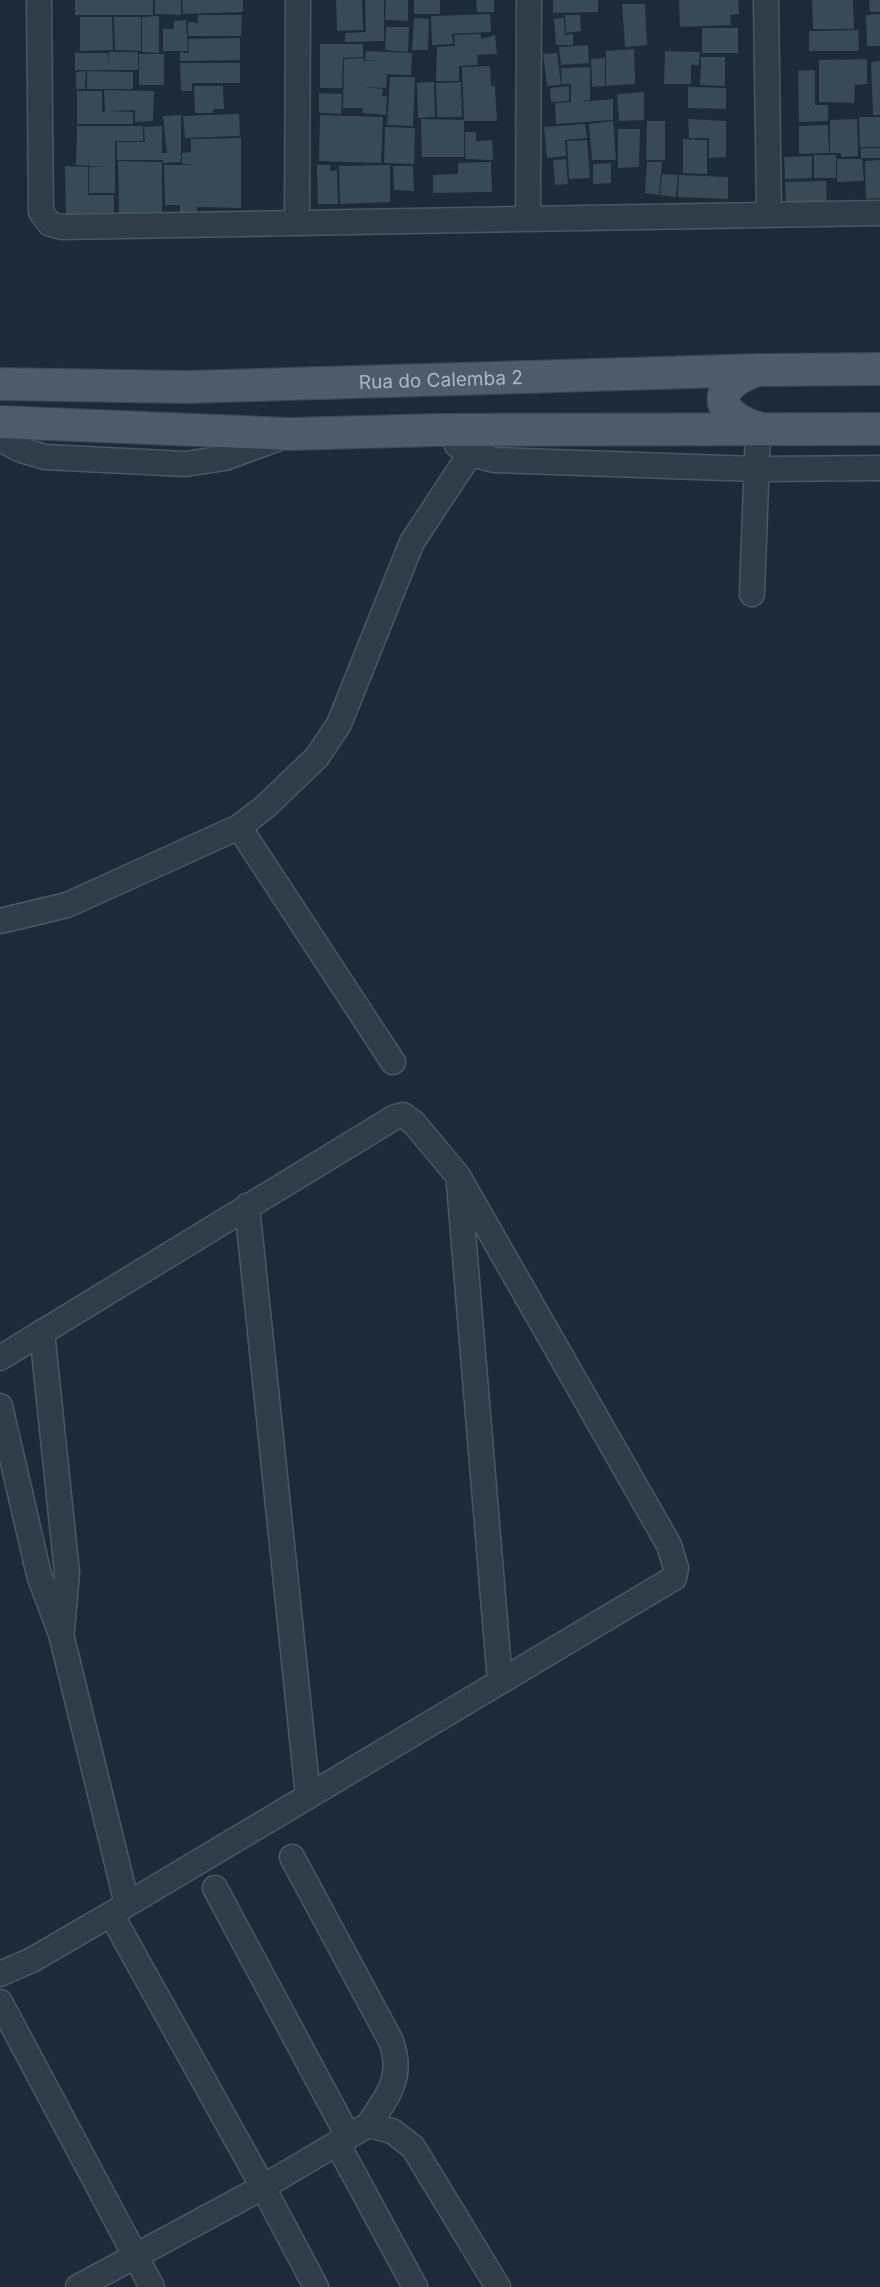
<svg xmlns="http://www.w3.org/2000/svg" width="880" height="2287" font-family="Inter,sans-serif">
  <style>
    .building { fill: #384958 }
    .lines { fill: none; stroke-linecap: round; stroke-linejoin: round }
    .minor-casing { stroke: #4b5763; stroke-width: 27 }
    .major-casing { stroke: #3a4551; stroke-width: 34 }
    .minor { stroke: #303c48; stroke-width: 24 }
    .major { stroke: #4e5b68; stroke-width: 32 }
    .labels { text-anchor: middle; stroke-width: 5; stroke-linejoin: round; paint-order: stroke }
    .street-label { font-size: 19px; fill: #aab7c5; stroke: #16212c }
  </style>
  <rect width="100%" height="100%" fill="#1d2a37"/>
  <!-- building -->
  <path class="building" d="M75,0h78v15h-78z
    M155,0h26v15l-26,-1z
    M182,0h61v12l-60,2z
    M336,0h26l1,30 -26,1z
    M365,0h19v41l-39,1v-9l21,-1z
    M386,0h22v21l-23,-1z
    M414,0h26v14h-26z
    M476,0h18v12h-17z
    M553,0h45v12l-45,1z
    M679,0h59l1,14 -9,1 1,10 -51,2z
    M812,0h41l1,29h-41z
    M869,0h11v12h-10z
    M622,4h23l2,41 -22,2z
    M490,14l1,18 -39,2 1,10 -21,1 -1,-29z
    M880,14v32h-13l-1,-31z
    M198,15h44l-1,21h-53v-14l10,1z
    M565,15h15l1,16 -15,2z
    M159,16v37l-17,-1v-35z
    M80,17h32l1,33 -33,1z
    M114,17h27v34l-26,-1z
    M414,18l15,1 -1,31h-16z
    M564,18l1,17 8,-1v11h-17l-2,-26z
    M186,20l2,31h-25v-22h11v-8z
    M386,27h23l-1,25 -23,-2z
    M702,28h36v25h-36z
    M858,30l1,21h-50v-20z
    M481,34v5l14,-4 2,19 -20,1 1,10 -19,1v15h-23l1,-34 18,-1 -1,-11z
    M240,38v22l-60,1v-9l9,1 -1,-14z
    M320,44h43v13l-20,1 -1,30h-22z
    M588,45l1,18 -28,2 -2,-18z
    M634,49l1,35 -29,2v-35z
    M366,51l46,2 -1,22 -32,-1 8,1 -1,13 -23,-1 20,2 -1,7h5l-1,19 -24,-2 1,-5h-20l1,-49 20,-1v3h14l-13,-1z
    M665,51l35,1 -1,13h-8v19h-27z
    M109,52h29v18h-63v-17h33l1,12z
    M557,53l4,32 -14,1 -4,-32z
    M139,54h25v31h-25z
    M701,57h24v29l-25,-1z
    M605,58v28l-13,1 -1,-28z
    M867,59v25l-12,1 -1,18 -35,-1v-42z
    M880,61v54h-7l-2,-53z
    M180,63h60v20h-48v8h-11z
    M490,66l1,20h4l2,35h-33l-2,-54z
    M590,67v33l-12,2 35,-3v21l-57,4 -1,-21 16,-1v-18h-9l-1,-16z
    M815,70v35h13v16l-29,1 -1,-51z
    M86,71l-1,18h-9v-17z
    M87,71l46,1v17h-46z
    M390,77h25l-2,49 -26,-1z
    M434,82l1,35 -17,1 -1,-35z
    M461,82l1,35h-25l-1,-34z
    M194,86h29l1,23h-11v4h-18z
    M569,86v15l-18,1 -1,-14z
    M688,87l38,1v21l-38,-1z
    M104,90l50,1 -1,30 -18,1v-12l-27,1 25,1v12h-56v-33h25v21h3z
    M644,92v28l-25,1 -2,-27z
    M319,93l23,1 -1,20 -22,-1z
    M239,114l1,22 -55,2 -2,-22z
    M181,115v47l-18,1v-3h-46v-18h28l-1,-15 18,-1v27h5l-4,-37z
    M320,115l63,2 -2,46 -62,-2z
    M859,117h21v30h-20z
    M421,119l43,1v37h-42z
    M688,119l38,2v36l-17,1v-20h-20z
    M857,119l1,37 -17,1v-4h-11v-33z
    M613,121l3,39h-24l-3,-36z
    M647,121h18v39h-19z
    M585,124l2,14 -22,2 1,16 -19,2 -3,-31z
    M828,125l1,28 -30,1v-28z
    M77,126h66v15h-28v52h-26v-26l19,-1h-19v-5l-1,5 -12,-1z
    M385,127l30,1 -1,36 -30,-1z
    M618,129h22l-1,38 -21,1z
    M465,132h11v9l16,-1 1,20 -28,-1z
    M241,138v70l-44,-1v10l-17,1v-13h-15l-1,-40h33l-15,-1v-11l9,-1v-13z
    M683,139l24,1v34l-24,-1z
    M587,140l3,38 -21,1 -2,-38z
    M861,148h19v10h-19z
    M814,155h22v23h-22z
    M812,156v22l-27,1 -1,-22z
    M566,159l2,25 -13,1 -2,-25z
    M837,159h25l2,22 -27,1z
    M880,160v38l-14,1 -1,-38z
    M118,161l44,1v50l-43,1z
    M491,162l1,30 -59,1v-18l25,-1v-11z
    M647,162h15l-3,33 -14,-2z
    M611,163v20l-18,1v-20z
    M317,165h13v6l7,-1 1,34h-20z
    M390,165v37l-50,2 -1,-38z
    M65,166l23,1v28h26v18h-37v6h-11z
    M393,166h20l1,25 -20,-1z
    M662,174l16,1 -2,22 -16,-2z
    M679,175l49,2v22l-50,-2z
    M826,181l1,25 -41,1 -1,-25z"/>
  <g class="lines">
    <!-- minor casing -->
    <g class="minor-casing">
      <path id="minor" d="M39,0l2,212 9,12 12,3 818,-14
        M766,0l3,215
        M528,219l1,-219
        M297,223l1,-223
        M0,439l21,11 24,7 140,7 40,-6 57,-21
        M457,445l13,9 25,6 261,9 124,-1
        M752,594l6,-166
        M239,827l154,235
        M0,921l67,-16 172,-78 27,-21 51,-49 22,-33 73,-182 58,-88
        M459,1184l41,498
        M247,1206l61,590
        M42,1332l25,241 -5,57
        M0,1358l395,-241 8,-2 11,8 44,53 211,369 7,23 -2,10 -563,336 -79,46 -32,14
        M0,1406l39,169 22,59 66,270
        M292,1857l99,184c13,36 -3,55 -23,84l24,6 21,16 85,140
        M215,1888l133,248
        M111,1914l152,273 53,100
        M0,2002l152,285
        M337,2143l78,144
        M78,2287l185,-100 105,-62"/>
    </g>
    <!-- major casing -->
    <g class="major-casing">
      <g id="major">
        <path d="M758,370c-47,15 -45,44 0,58"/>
        <path id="s1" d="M0,384l188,3 571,-17 121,-1"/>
        <path d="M0,422l290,12 147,-4 443,-1"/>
      </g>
    </g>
    <!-- minor -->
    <use href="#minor" class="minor"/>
    <!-- major -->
    <use href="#major" class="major"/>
  </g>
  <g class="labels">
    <!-- street labels -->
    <g class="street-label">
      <text dy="7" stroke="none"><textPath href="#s1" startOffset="441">Rua do Calemba 2</textPath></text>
    </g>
  </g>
</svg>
